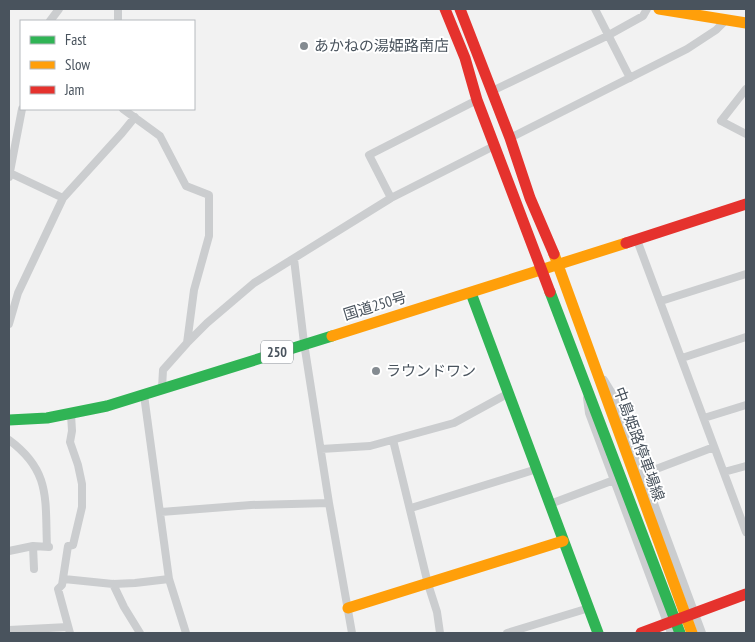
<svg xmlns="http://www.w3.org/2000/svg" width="755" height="642" font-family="'PT Sans Narrow','Noto Sans JP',sans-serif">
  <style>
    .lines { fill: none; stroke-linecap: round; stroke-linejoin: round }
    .street { stroke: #cbcdcf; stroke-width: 8 }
    .fast { stroke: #30b455; stroke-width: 11 }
    .slow { stroke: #ff9f0a; stroke-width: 11 }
    .jam { stroke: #e5322d; stroke-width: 11 }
    .poi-dot { fill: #848b91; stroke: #fff; stroke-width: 2 }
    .labels { text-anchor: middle; stroke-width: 4; stroke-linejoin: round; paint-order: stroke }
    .shield { fill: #fff; stroke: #80878e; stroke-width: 1 }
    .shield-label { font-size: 14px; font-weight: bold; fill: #49535d }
    .poi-label { font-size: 15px; fill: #49535d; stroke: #fff; text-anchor: start }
    .street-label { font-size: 15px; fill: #49535d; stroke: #fff }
  </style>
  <rect width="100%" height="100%" fill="#f2f2f2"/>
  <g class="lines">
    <!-- street -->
    <path class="street" d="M595,9l35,69
      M50,21l9,-12
      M118,21v-12
      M746,89l-25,32 25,13
      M492,91l115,-55 36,-20 4,-7
      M123,109l37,27 26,50 23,9v41l-15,54 -7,53 -24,27 -1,18
      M510,138l177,-89 29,-19 10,-10
      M10,173l53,25
      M9,177l13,-68
      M391,198l-22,-43 108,-55
      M637,240l109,292
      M294,259l10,84 25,160 23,130
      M661,301l85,-27
      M9,324l9,-31 45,-95 59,-65 13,-16
      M187,343l20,-20 47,-40 137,-85 103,-52
      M682,358l64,-21
      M604,380l11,18 87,235
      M144,395l25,184 17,54
      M587,398l2,15 82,220
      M704,418l42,-13
      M9,440c42,31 36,59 38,107
      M393,440l35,144 9,28 3,21
      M321,449l49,-3 84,-23 55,-30
      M724,472l22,-6
      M643,474l71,-27
      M550,504l64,-24
      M411,508l126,-39
      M161,512l90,-7 78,-2
      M33,546l1,23
      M9,551l24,-5 16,1
      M64,579l49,5 22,-1 34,-4
      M113,584l11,23 16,26
      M9,630l59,-3
      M70,633l-12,-44 4,-4 6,-39 5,-1 9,-38v-23l-4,-19 -8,-23 2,-11 -1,-17
      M507,633l82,-25"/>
    <!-- fast -->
    <path class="fast" d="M550,292l130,341
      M471,293l127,340
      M9,420l38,-2 60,-12 225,-70"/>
    <!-- slow -->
    <path class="slow" d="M659,9l87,14
      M554,254l138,379
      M332,336l294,-93
      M348,608l215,-67"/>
    <!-- jam -->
    <path class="jam" d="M445,9l20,49 12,42 73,192
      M460,9l50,129 20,60 24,56
      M626,243l120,-39
      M641,633l105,-39"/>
  </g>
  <!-- markers -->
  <g class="poi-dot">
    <circle cx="304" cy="46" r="5"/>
    <circle cx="376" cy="371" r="5"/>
  </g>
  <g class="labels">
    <!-- shield labels -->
    <rect class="shield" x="261" y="340.5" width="32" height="23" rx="4"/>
    <g class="shield-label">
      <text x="277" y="357">250</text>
    </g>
    <!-- poi labels -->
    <g class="poi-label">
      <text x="314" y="51">あかねの湯姫路南店</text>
      <text x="386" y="376">ラウンドワン</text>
    </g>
    <!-- street labels -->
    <g class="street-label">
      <text transform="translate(375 306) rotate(-17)" y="5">国道250号</text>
      <text transform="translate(639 444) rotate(70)" y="5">中島姫路停車場線</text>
    </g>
  </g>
  <!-- border -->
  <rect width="755" height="642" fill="none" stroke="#49535d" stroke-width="20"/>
  <!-- legend -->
  <rect x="20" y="20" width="175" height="90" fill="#ffffff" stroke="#b6babe"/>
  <rect x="30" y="36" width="25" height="8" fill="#30b455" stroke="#b6babe"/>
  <text x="65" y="45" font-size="15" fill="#49535d">Fast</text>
  <rect x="30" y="61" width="25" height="8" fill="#ff9f0a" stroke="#b6babe"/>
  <text x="65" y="70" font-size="15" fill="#49535d">Slow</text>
  <rect x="30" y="86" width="25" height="8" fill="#e5322d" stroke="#b6babe"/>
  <text x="65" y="95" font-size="15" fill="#49535d">Jam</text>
</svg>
